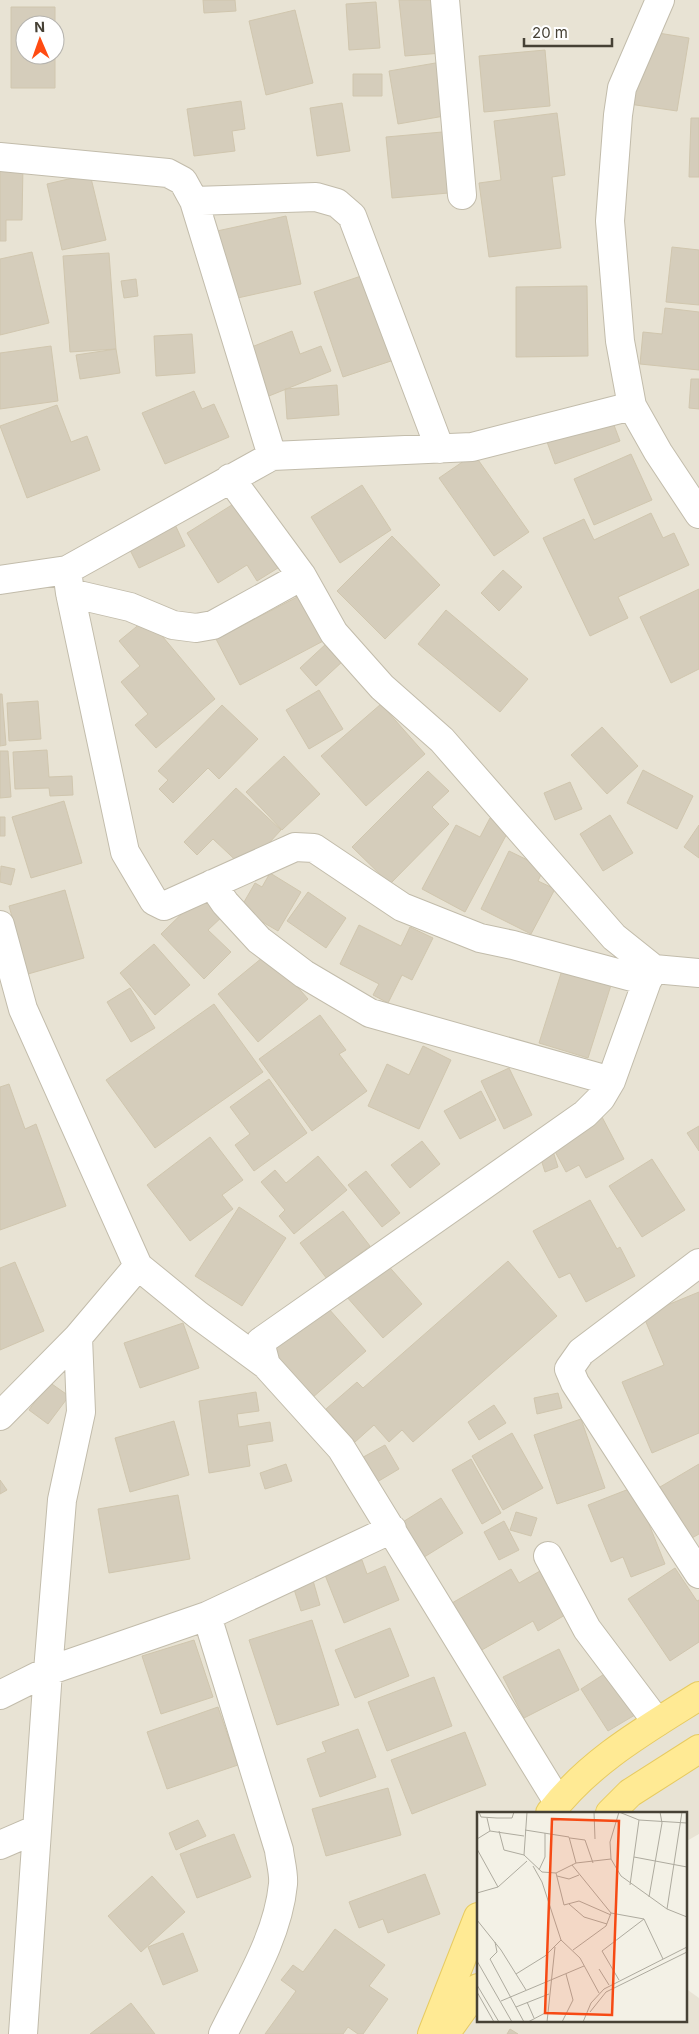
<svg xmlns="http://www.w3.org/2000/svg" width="699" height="2034" font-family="Inter,sans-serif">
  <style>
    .residential { fill: #e8e3d4; fill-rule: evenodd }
    .building { fill: #d5cdbb; stroke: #d0c6ae; fill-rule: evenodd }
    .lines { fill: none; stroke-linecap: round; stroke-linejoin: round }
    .minor-casing { stroke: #c2bcab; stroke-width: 30 }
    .major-casing { stroke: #e7cb61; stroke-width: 30 }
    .minor { stroke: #fff; stroke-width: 28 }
    .major { stroke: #ffea94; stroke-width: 28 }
    .inset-road { fill: none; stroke: #aeab9f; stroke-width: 1 }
    .view { fill: #f64a14; fill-opacity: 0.15; stroke: #f64a14; stroke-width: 2.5 }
    .inset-edge { fill: none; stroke: #464135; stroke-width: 2.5 }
  </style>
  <rect width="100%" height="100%" fill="#f3f1e6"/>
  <!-- residential -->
  <path class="residential" d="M0,0h699v1834l-14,8v-29h-207v207h207v-32l14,10v36h-699zM25,25h30v30h-30z"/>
  <!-- building -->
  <path class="building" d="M203,0h32l1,11 -32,2z
    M399,0h38l5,53 -37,3z
    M376,2l4,46 -31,2 -3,-46z
    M11,7h44v81h-44zM25,25h30v30h-30z
    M295,10l18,73 -47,12 -17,-74z
    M640,30l49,8 -12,73 -48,-7z
    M545,50l5,56 -66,6 -5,-56z
    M447,61l9,53 -58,10 -9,-53z
    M353,74h29v22h-29z
    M241,101l4,28 -13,2 3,20 -41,5 -7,-47z
    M342,103l8,48 -33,5 -7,-48z
    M557,113l8,62 -13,2 9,71 -72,9 -10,-74 22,-3 -7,-59z
    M691,118h8v59h-10z
    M465,130l6,61 -79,7 -6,-61z
    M0,165h23l-1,55h-16v21h-6z
    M90,174l16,66 -44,10 -15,-66z
    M286,216l15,68 -68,15 -16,-68z
    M672,247l27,3v55l-33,-3z
    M32,252l17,71 -49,12v-76z
    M109,253l7,96 -46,3 -7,-96z
    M367,274l30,85 -54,18 -29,-85z
    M136,279l2,17 -14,2 -3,-17z
    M587,286l1,70 -72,1v-70z
    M665,308l34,4v58l-59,-6 3,-32 19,2z
    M292,331l8,23 21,-8 10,25 -67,27 -20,-48z
    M192,334l3,39 -39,3 -2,-40z
    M51,346l7,55 -58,8v-56z
    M116,349l4,24 -40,6 -4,-24z
    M691,379h8v30l-10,-1z
    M337,385l2,30 -52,4 -2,-30z
    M194,391l8,18 12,-5 15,33 -64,27 -23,-51z
    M606,404l14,37 -65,23 -13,-36z
    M57,405l14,37 16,-6 13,34 -73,28 -27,-72z
    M474,454l55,78 -35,24 -55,-78z
    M631,454l21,46 -58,25 -20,-46z
    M362,485l29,45 -51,33 -29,-46z
    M243,498l43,65 -29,18 -10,-16 -29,18 -31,-50z
    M651,513l12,25 11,-5 15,32 -71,32 10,21 -38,18 -47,-98 41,-19 10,21z
    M172,518l13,28 -46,22 -14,-28z
    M392,536l48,49 -55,54 -48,-48z
    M503,570l19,17 -23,24 -18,-18z
    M699,589v80l-28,14 -31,-66z
    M303,594l24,45 -87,46 -24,-46z
    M446,610l82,69 -28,33 -82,-68z
    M147,618l68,81 -59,49 -21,-23 13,-11 -27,-32 19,-16 -21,-25z
    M327,643l16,18 -27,25 -16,-18z
    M319,690l24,39 -34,20 -23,-39z
    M0,694h2l4,51 -6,1z
    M38,701l3,38 -32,2 -2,-38z
    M381,704l44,50 -59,52 -45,-50z
    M222,705l36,34 -39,40 -11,-11 -35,35 -14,-14 9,-9 -10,-9z
    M602,727l36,39 -31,28 -36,-39z
    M47,750l2,27 23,-1 1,19 -23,1 -1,-8 -34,1 -2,-37z
    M0,751h8l3,46 -11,1z
    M284,756l36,38 -38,36 -36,-38z
    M643,770l50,26 -16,33 -50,-26z
    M428,771l21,20 -17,16 17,17 -59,60 -38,-37z
    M570,782l12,27 -27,11 -11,-27z
    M236,788l45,42 -36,39 -32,-30 -16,16 -13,-13z
    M64,801l18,62 -51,15 -19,-61z
    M610,815l23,38 -30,18 -23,-37z
    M0,817h5v19h-5z
    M490,818l20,10 -45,84 -43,-23 34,-64 24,12z
    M699,825v33l-15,-11z
    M509,851l35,17 -6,13 17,8 -24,45 -50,-25z
    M1,866l14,3 -4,16 -11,-3z
    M270,873l31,19 -23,39 -38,-22 15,-26 7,4z
    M65,890l19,68 -56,16 -19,-68z
    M204,892l21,22 -17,16 23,22 -27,27 -43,-45z
    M308,892l38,26 -20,30 -39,-27z
    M359,925l42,21 9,-19 23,11 -21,42 -10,-5 -14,28 -15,-8 6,-11 -39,-20z
    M154,944l36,41 -35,30 -35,-42z
    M268,953l40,46 -50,43 -40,-48z
    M563,967l49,15 -24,76 -49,-15z
    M130,988l25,40 -24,14 -24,-40z
    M214,1004l49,68 -108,76 -49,-68z
    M320,1015l26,35 -7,4 28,37 -55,40 -53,-72z
    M423,1046l28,14 -32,69 -51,-23 19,-42 22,11z
    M509,1068l23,47 -28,14 -23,-48z
    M269,1079l38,54 -53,38 -19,-26 15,-11 -20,-27z
    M9,1084l16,45 11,-5 30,82 -66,24v-143z
    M481,1091l15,29 -36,19 -16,-28z
    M602,1117l22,42 -38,19 -7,-13 -13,7 -15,-28z
    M699,1126v25l-12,-18z
    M210,1137l33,43 -21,15 11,14 -43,32 -43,-56z
    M422,1141l18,23 -30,24 -19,-23z
    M552,1148l6,19 -13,5 -6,-19z
    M318,1156l29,34 -53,44 -15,-18 6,-6 -24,-28 14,-12 11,13z
    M652,1159l33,51 -43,27 -33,-51z
    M366,1171l34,42 -18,14 -34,-42z
    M590,1200l27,49 3,-2 15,29 -49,26 -16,-29 -11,5 -26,-47z
    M239,1207l47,31 -44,68 -47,-30z
    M343,1211l27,35 -43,33 -27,-36z
    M508,1261l49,55 -144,126 -11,-12 -13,12 -15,-17 -19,17 -29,-33 31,-27 6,6z
    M15,1262l29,69 -44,19v-82z
    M385,1262l37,42 -39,34 -37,-42z
    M699,1292v141l-47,20 -30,-71 42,-17 -21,-50z
    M321,1300l45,51 -54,47 -44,-51z
    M183,1323l16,45 -59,20 -16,-45z
    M49,1382l20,14 -21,28 -19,-14z
    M256,1392l3,19 -22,3 2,13 31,-5 3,19 -26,4 3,21 -41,7 -10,-72z
    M558,1393l4,15 -25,6 -3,-16z
    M494,1405l12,18 -27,17 -11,-18z
    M581,1419l24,69 -48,16 -23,-69z
    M174,1421l15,54 -59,17 -15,-54z
    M512,1433l31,55 -40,22 -31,-54z
    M385,1445l14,24 -27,16 -14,-25z
    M471,1459l30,54 -19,11 -30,-54z
    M286,1464l6,17 -27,8 -5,-16z
    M699,1464v70l-7,4 -32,-51z
    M0,1480l7,10 -7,4z
    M634,1487l31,77 -34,13 -8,-20 -12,5 -23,-57z
    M178,1495l12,64 -81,14 -11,-64z
    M441,1498l22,35 -42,26 -23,-34z
    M516,1512l21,6 -6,18 -21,-6z
    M504,1521l15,29 -20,10 -15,-28z
    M362,1560l5,14 18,-8 14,34 -55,23 -19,-48z
    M675,1568l22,33 2,-1v42l-29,19 -42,-62z
    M511,1569l8,14 21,-12 25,44 -27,16 -5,-10 -53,30 -28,-48z
    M312,1577l8,28 -19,6 -9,-28z
    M312,1620l27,85 -62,20 -28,-85z
    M390,1628l19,48 -54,22 -20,-48z
    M194,1640l19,57 -52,17 -19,-58z
    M559,1649l20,41 -55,28 -21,-41z
    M612,1669l28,43 -32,19 -27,-42z
    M434,1677l18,49 -65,25 -19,-49z
    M218,1707l20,58 -71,24 -20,-57z
    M358,1729l18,48 -56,20 -13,-38 19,-7 -4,-10z
    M465,1732l21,53 -74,29 -21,-54z
    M388,1788l13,47 -75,21 -14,-47z
    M198,1820l8,16 -30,14 -7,-17z
    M234,1834l17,43 -54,21 -17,-44z
    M425,1874l15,40 -52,19 -5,-14 -24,9 -10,-26z
    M152,1876l33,36 -44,40 -33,-36z
    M335,1929l50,36 -16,21 19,13 -25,35h-5l-10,-7 -5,7h-78l31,-43 -15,-11 12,-15 10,7z
    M183,1933l15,38 -35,14 -15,-38z
    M131,2003l24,31h-65z
    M510,2029l8,5h-11z"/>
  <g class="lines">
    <!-- minor casing -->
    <g class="minor-casing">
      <path id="minor" d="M445,0l17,195
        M660,0l-38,88 -4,27 -8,106 10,120 12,65 26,46 41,62
        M0,157l168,16 15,8 11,20 78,255
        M194,201l122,-4 21,6 15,13 88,233
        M230,478l72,98 32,57 48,54 60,53 172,197 40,32 45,4
        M67,570l3,23 55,259 29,49 10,5 131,-59 19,1 88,59 78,31 33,7 134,36
        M0,580l67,-10 205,-114 200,-9 160,-41
        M70,593l60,14 43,18 23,3 17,-3 89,-49
        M212,884l13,19 34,37 45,34 66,39 241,68
        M0,925l23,84 115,257 60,49 68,50 75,83 217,354
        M699,1263l-118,89 -12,17 6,14 124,191
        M266,1365l-6,-23 325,-228 16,-16 10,-17 36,-100 7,-12
        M0,1416l78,-79 60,-71
        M548,1556l39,73 70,93
        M207,1616l72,234c1,10 5,23 4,34 -5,53 -37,103 -60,150
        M0,1695l48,-24 159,-55 185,-87
        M0,1845l37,-16
        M23,2034l25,-363 14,-171 19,-88 -3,-75"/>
    </g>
    <!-- major casing -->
    <g class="major-casing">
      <path id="major" d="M550,1813c40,-52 95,-83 149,-117
        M610,1813l20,-20 69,-44
        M432,2034l46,-117
        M445,2034l33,-46"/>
    </g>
    <!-- minor -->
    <use href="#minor" class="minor"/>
    <!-- major -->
    <use href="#major" class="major"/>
  </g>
  <!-- overview -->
  <g transform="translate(477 1812)">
    <rect width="210" height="210" fill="#f3f1e6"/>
    <path class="inset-road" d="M2,0l2,5 16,1h15l2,-6M50,0l-3,43 18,17 14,1 20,-10 35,-4M117,0l1,27M142,0l-9,30 1,17 10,17 46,33 20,8M142,0l20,8 48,3M48,18l44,7 7,26M13,19l34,5M22,19l5,19 20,5M93,26l15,2 8,23M0,27l13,-8 -3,-13M0,37l21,38M157,45l53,10M95,53l39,48 33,6 19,40M56,54l9,16 19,58 19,18 19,35M62,58l6,-13v-24M79,61l8,32 15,-4 32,14M80,64l12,3 10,-4M153,73l9,-65M0,81l21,-6 29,-26M172,85l13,-74 -2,-11M92,92l15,13 23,7M190,97l15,-97M0,108l24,30 25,40M18,130l2,10 -7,7 34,63M96,138l33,-24 5,-13M0,149l35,61M122,157l10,16M39,162l29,-18 16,-16M142,168l-17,-29 42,-32M0,173l22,37M0,180l17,30M24,189l83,-35M50,190l7,16M39,195l33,-13M113,200l16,-20 81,-40M51,210l19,-10M70,210l8,-75M85,210l11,-22 -7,-26M106,210l8,-19 13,-14 83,-42"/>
    <path class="view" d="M75,7l67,2 -7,194 -67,-2z"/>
    <rect width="210" height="210" class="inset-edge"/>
  </g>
  <!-- north arrow -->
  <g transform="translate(40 40) rotate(358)"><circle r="24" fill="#ffffff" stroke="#b5b3ae"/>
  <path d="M0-4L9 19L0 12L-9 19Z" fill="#ff4b12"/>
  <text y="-8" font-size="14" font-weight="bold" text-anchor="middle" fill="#464135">N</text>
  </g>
  <!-- scale -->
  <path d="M524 38v8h88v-8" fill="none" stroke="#464135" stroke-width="2.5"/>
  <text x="532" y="38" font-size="15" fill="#464135" stroke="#ffffff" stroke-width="4" paint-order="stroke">20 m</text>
</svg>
